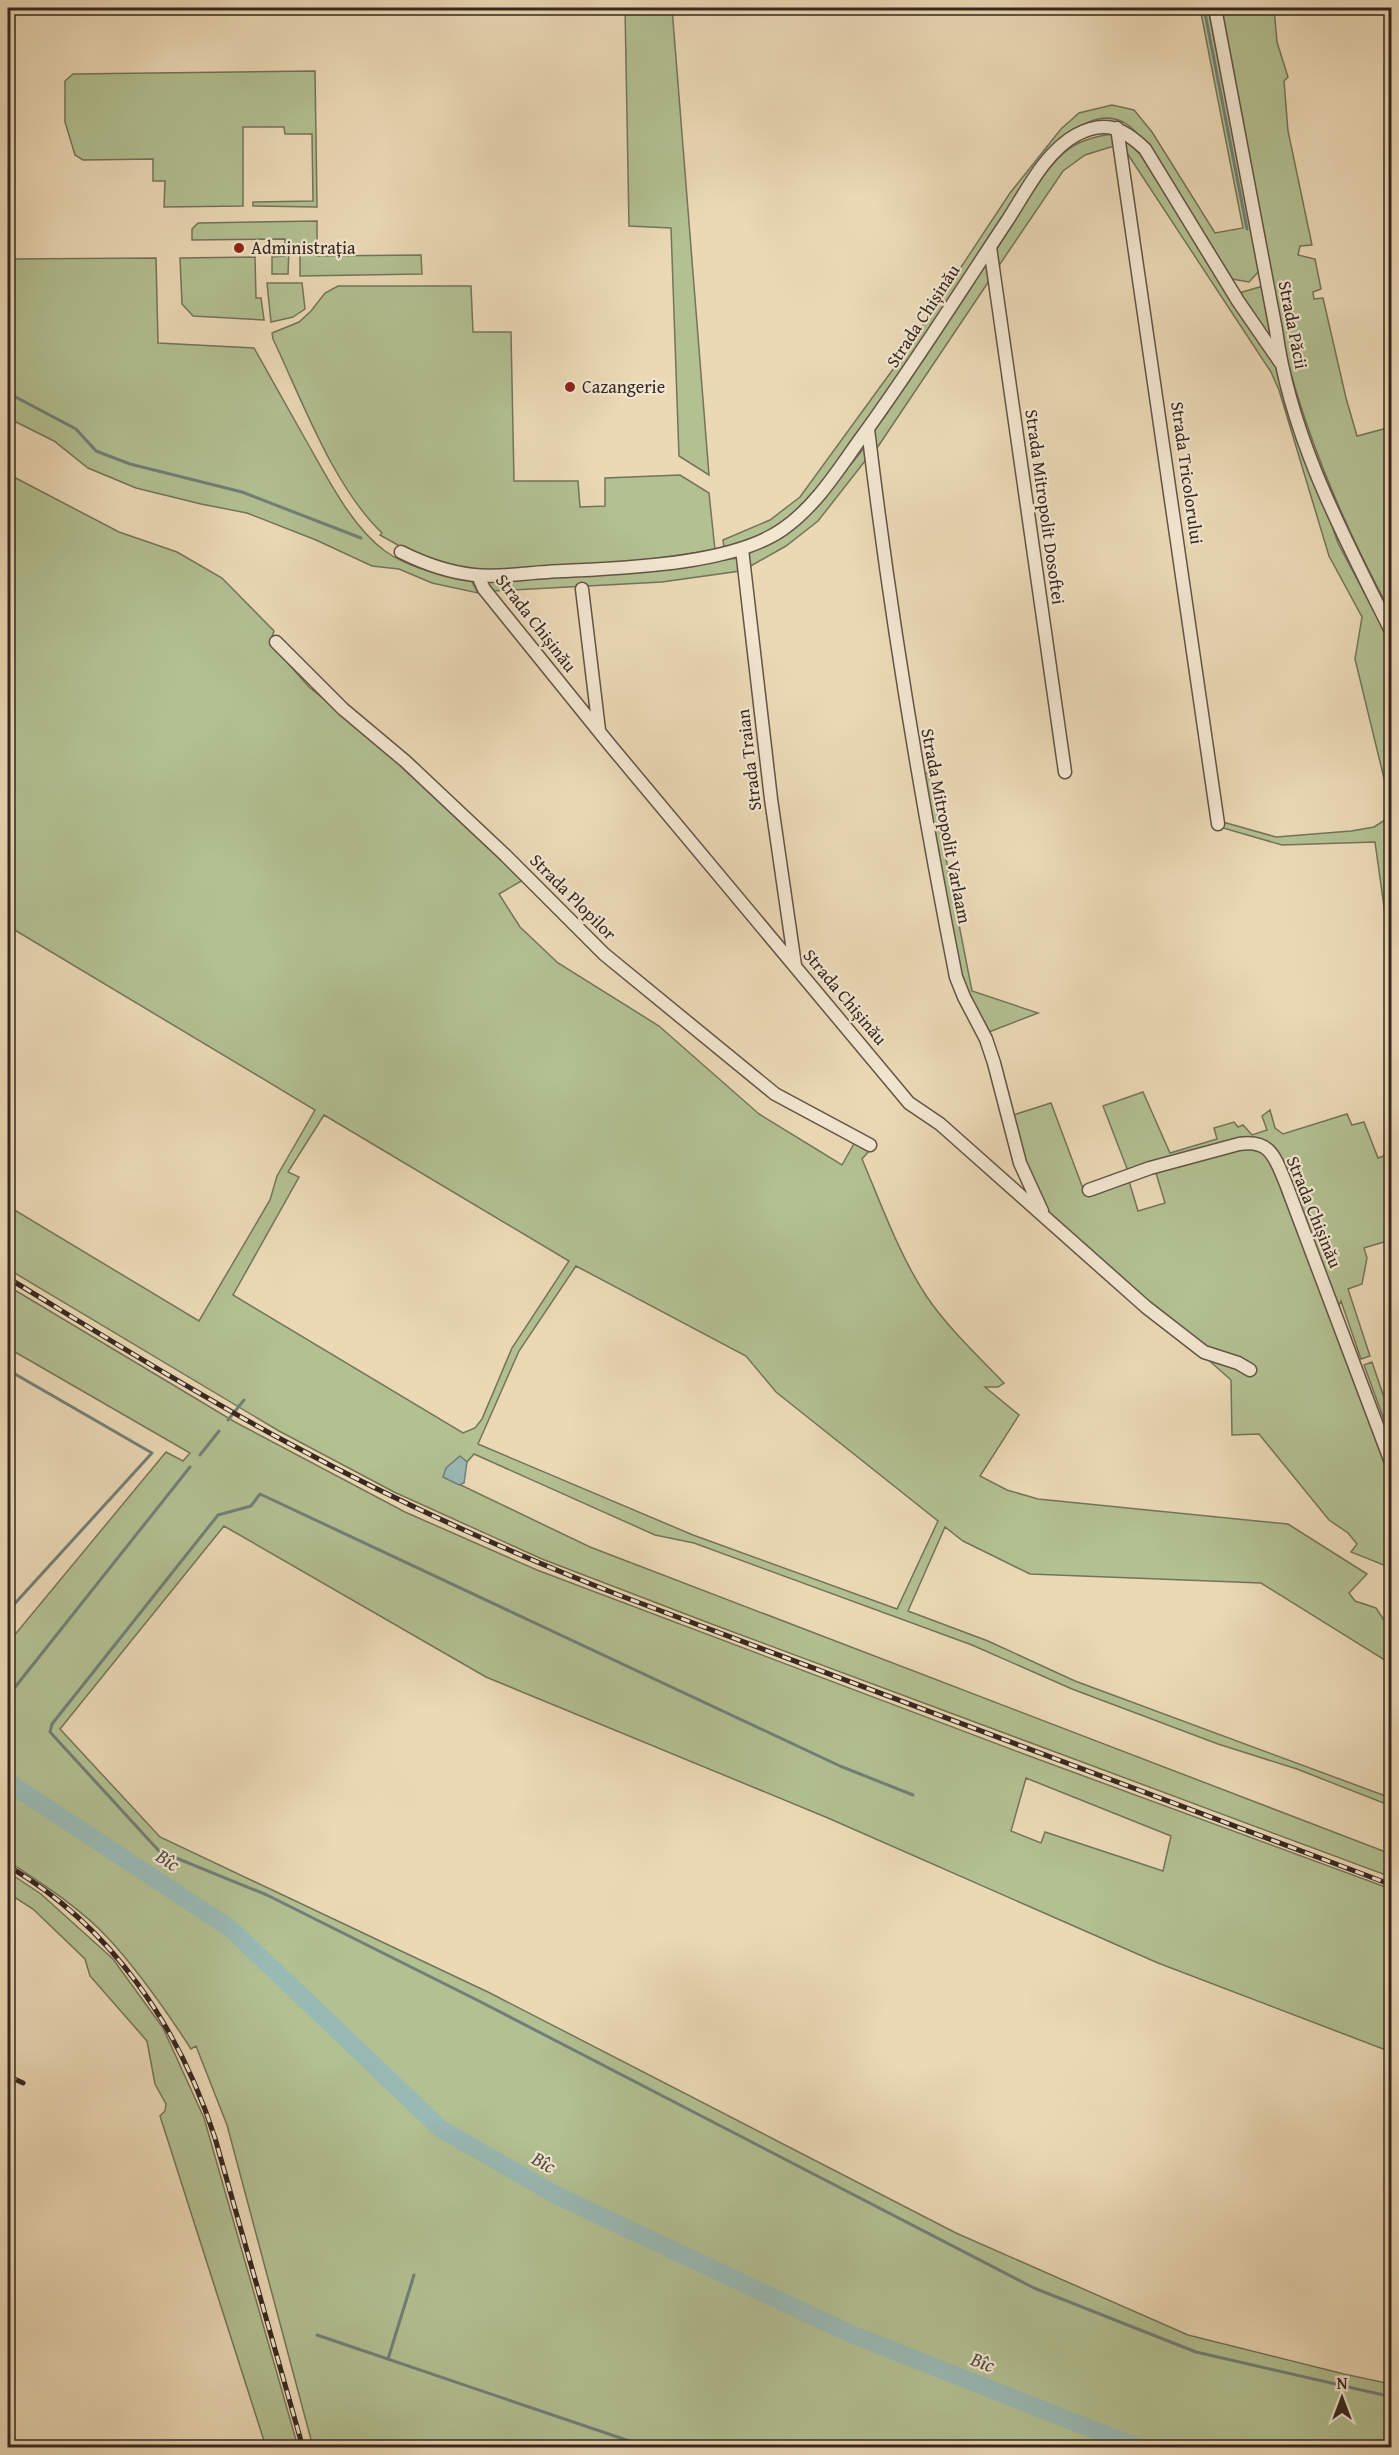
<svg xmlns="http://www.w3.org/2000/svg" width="1399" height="2455" font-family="'Gentium Book Plus',serif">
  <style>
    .green { fill: #b2c092; stroke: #747458; stroke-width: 1.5; fill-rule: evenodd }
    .water { fill: #99b9b4; stroke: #717f78; stroke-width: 1.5 }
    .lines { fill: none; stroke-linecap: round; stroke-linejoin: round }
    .stream { stroke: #717f78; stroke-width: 3 }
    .river { stroke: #99b9b4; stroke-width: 18 }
    .minor-casing { stroke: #635445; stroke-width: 15 }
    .minor { stroke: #f2e6d0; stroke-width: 12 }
    .rail-casing { stroke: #36271f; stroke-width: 5 }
    .rail { stroke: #f2e6d0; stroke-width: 3; stroke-dasharray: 9; stroke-linecap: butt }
    .poi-dot { fill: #8f2418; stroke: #f2e6d0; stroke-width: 2 }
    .labels { text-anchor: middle; stroke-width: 4.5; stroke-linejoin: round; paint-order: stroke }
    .poi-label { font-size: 18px; fill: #36271f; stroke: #f2e6d0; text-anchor: start }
    .street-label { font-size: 18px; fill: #36271f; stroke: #f2e6d0 }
    .water-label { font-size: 20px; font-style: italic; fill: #4f4c44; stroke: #f2e6d0 }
  </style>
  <rect width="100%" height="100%" fill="#ebd9b6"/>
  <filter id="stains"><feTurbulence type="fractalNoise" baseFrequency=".00333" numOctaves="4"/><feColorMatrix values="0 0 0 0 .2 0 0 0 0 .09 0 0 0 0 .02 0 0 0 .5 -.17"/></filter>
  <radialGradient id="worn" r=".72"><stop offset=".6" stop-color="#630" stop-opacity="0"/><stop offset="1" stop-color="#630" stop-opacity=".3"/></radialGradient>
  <!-- green -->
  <path class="green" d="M625,8h47l37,467 -30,-19 -8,-228 -42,-2z
    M1200,8h8l52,262 -11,12 -17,-3 -87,-137c-5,-5 -11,-13 -17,-17 -23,-16 -47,-1 -66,13l-223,322c-32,41 -60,79 -115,88l-1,-8 47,-20 30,-23 99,-136 111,-168 51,-64 18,-16 33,-8 22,5 18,22 63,101 28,-5z
    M1220,8h54l3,34 11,35 -4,4 4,50 24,114 -12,1 -2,9 17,4 6,30 -8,3 1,7 9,-1 23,100 11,38 34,-9v186c-46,-85 -84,-172 -107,-266z
    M315,71l2,136 -64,-1v-4l60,-1 -1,-67h-27l-1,-7h-41v79l-79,1 1,-26h-12v-22l-70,1 -8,-5 -10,-33v-41l8,-7z
    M1113,134l1,12 -29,9 -22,16 -65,96 -3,-15c20,-32 42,-76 70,-100 14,-12 31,-16 48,-18z
    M1125,140l15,14 136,213 62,176 46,87 8,22 -1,155 -36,-148 7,-42 -33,-61 -50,-166 -8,-18 -146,-222z
    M317,221v35l104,-1 1,19 -122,2v-27l-11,-1 -1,26h-16v-17l13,-1v-17l-93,1v-11l6,-6z
    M255,257l1,41h5l3,22 -71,-4 -11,-12 -2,-46z
    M156,258l2,85 96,5c18,32 36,64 54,96 20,35 44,83 77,107 25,18 57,25 86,29l7,13 -46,-10 -33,-14 -27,-3 -56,-26 -69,-27 -46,-9 -65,-16 -48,-20 -34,-27 -46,-23v-159z
    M986,264l3,17 -114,170 -2,-19z
    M267,283h35l3,26 -12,8 -22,5z
    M338,286h133l2,46h38l3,149h64l2,26 25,-1v-28l75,-3 29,18 6,57 -71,10 -172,12 -53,-15 -39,-22 2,-2c-49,-47 -80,-133 -109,-194l-1,-6 27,-11 12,-11 14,-18z
    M1263,286l10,47 -7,2 -27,-42z
    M865,447v14l-47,60 -32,25 -37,21 -1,-13 34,-18 28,-22z
    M8,474l111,58 58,20 45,26 52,53 -4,12 39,44 92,75 122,118 -24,14 21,33 38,36 101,63 100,88 83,51 14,-25 14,10 -8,9c20,47 37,96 65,138 22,32 51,59 77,86l-6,4h-13l34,28 -39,61 27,14 31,9 250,25 79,50 -18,19 6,8 21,7 15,23v33l-130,-81 -231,-9 -67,-33 -18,-14 -37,84 80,30 87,40 316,117v8l-94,-37 -79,-25 -146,-55 -100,-44 -278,-102 -39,-8 -181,-81 -7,8 -8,-5 -15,20 146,70 801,307v23l-682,-254 -167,-64 -148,-67 -115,-61 -271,-162v-63l191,115 71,-121 7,-24 38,-66 -307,-184zM324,1115l245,146 -57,87 -30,71 -7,9 -12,5 -230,-138 66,-118 -11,-5zM576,1266l170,90 30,36 162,129 -41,88 -204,-74 -215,-91 41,-93z
    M738,558l2,13 -78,11 -169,9 -7,-11 171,-11z
    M929,772l43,219 66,22 -49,19 -29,-54 -39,-202z
    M1391,816l-1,134 -15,-108 -93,3 -59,-17v-6l53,15 75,-6 23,-4z
    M1143,1092l27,61 47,-14 -3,-11 20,-6 4,5 5,-2 9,10 15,-5 -5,-14 8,-6 5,18 8,6 64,-20 5,11 12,-3 14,36 14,-5 -1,101 -3,-2 -4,-10 -20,6 3,10 -5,26 -14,5 22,67 -9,3 -20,-58 -3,7 -57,-151c-6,-7 -10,-15 -20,-18 -21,-7 -108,24 -133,32l-25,-65z
    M1051,1103l34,91 10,1 34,-14 9,30 27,-8 -9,-30 85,-26 13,-1 16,12 121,322v88l-40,-16 6,-8 -9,-11 -19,-13 -70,-86 -27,1 -1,-55 -134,-119 -51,-49 -24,-52 -12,-44z
    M8,1286l227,136 170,90 132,58 495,187 359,132v163l-233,-89 -330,-145 -342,-141 -262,-151 -164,203 100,108 330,156 466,240 232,102 156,39 47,10v63h-1078l-86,-322 -31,-79 -5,3c-24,-37 -54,-80 -84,-112 -28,-30 -65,-53 -99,-76v-218l158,-191 17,9 7,-8 -182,-105zM1026,1778l145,58 -8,35 -118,-39 -4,11 -30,-12z
    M1372,1362l15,44 4,-1v45l-7,-20 3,-2 -23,-63z
    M8,1872l33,22 72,65 50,69 41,90 94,329h-32l-106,-331 5,-5 1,-7 -11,-20 -8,-43 -57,-65 -5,-17 -52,-50 -25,-16z"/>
  <!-- water -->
  <path class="water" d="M460,1456l7,6 -3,21 -5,2 -16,-8 3,-9z"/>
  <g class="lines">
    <!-- stream -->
    <path class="stream" d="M1204,8l43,221
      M8,393l68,36 20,22 34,13 112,28 119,46
      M8,1370l144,83 -144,158
      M228,1420l16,-20
      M200,1455l19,-24
      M8,1696l182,-229
      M913,1795l-73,-29 -580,-272 -9,12 -33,9 -166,209 -2,8 109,119 108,44 210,105 557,288 162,64 196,45
      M317,2335l333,113
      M388,2359l26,-84"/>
    <!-- river -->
    <path class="river" d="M8,1782l223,147 210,200 115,66 295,139 289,114"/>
    <!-- minor casing -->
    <g class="minor-casing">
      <path id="minor" d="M1215,8l61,322c14,107 68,207 116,303
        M1117,128l101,696
        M990,247l75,525
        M868,429c22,185 52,366 88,548l8,20 22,42 8,24 26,100 22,48
        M742,549l29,250 24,166
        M401,552c24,12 46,20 73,23 24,3 50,-2 73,-3 66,-4 182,-5 236,-43 33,-23 55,-59 78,-91 52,-71 98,-145 146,-217 19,-29 38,-69 69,-86 29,-16 47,-7 69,14l93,152 42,61
        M478,576l6,13 126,156 299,358 31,21 206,183 58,45 34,11 12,7
        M582,589l17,141
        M276,642l67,67 62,52 100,94 99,99 171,140 95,51
        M1089,1190l61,-22 89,-24c32,-5 36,14 47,40l106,281"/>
    </g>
    <!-- minor -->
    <use href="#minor" class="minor"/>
    <!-- rail casing -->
    <g class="rail-casing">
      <path id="rail" d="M8,1278c94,57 188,116 286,168 107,58 217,107 330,151l768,288
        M8,1866c103,60 171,160 207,272l88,310
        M8,2076l15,7"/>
    </g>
    <!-- rail -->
    <use href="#rail" class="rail"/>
  </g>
  <!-- markers -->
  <g class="poi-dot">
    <circle cx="239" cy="248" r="6"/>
    <circle cx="570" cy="387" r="6"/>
  </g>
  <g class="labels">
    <!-- poi labels -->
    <g class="poi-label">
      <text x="251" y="254">Administrația</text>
      <text x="582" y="393">Cazangerie</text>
    </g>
    <!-- street labels -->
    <g class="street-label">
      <text transform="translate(923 316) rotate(-57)" y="6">Strada Chișinău</text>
      <text transform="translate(1293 325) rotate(79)" y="6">Strada Păcii</text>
      <text transform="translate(1187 473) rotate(82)" y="6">Strada Tricolorului</text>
      <text transform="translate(1045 507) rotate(82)" y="6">Strada Mitropolit Dosoftei</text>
      <text transform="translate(536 623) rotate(52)" y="6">Strada Chișinău</text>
      <text transform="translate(749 760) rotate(-97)" y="6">Strada Traian</text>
      <text transform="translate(946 826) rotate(79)" y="6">Strada Mitropolit Varlaam</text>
      <text transform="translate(573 897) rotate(45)" y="6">Strada Plopilor</text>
      <text transform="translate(845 997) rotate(50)" y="6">Strada Chișinău</text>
      <text transform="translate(1314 1212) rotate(68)" y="6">Strada Chișinău</text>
    </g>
    <!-- water labels -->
    <g class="water-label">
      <text transform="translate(168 1860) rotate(33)" y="7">Bîc</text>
      <text transform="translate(544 2162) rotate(29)" y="7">Bîc</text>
      <text transform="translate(983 2362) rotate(21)" y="7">Bîc</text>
    </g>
  </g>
  <!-- margin -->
  <rect width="1399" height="2455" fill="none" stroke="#ebd9b6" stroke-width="30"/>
  <rect x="9" y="9" width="1381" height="2437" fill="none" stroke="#36271f" stroke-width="3"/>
  <rect x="15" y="15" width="1369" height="2425" fill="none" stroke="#36271f" stroke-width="1.5"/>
  <!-- north arrow -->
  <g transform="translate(1342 2398)" stroke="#f2e6d0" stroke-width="4.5" paint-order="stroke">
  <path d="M0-4.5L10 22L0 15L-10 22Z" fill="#36271f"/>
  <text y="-9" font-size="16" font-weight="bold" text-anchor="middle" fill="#36271f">N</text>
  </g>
  <rect width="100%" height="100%" filter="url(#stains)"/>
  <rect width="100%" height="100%" fill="url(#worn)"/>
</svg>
